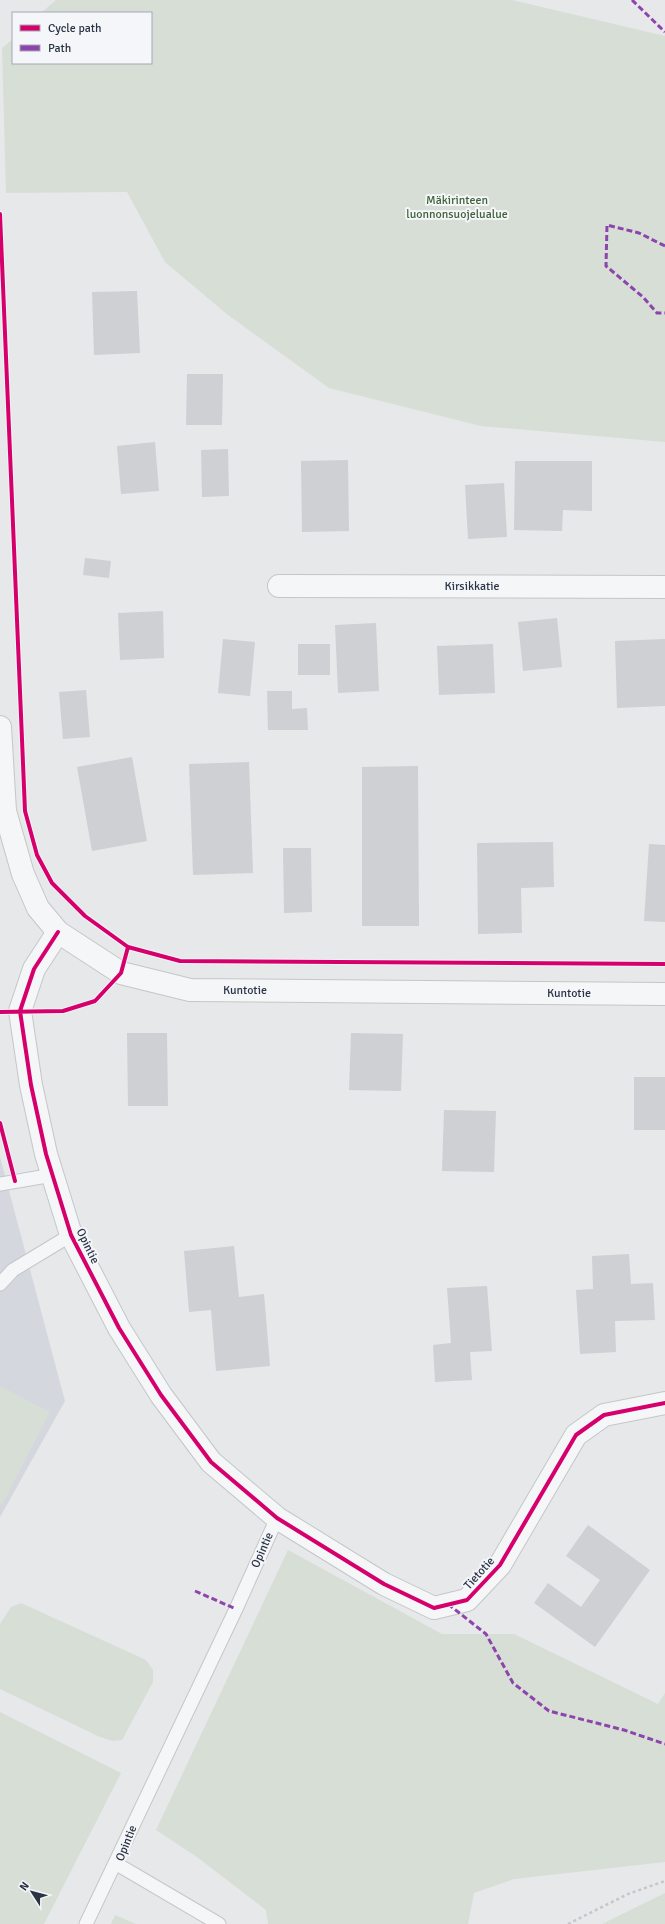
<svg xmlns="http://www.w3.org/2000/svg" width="665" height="1924" font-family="Signika,sans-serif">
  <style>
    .built { fill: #d4d7dd }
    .green { fill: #d6ded6 }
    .building { fill: #ced0d3 }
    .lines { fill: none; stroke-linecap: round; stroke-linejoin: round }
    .service-casing { stroke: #c4c6c8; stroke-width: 15 }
    .minor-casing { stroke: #c4c6c8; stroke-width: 24 }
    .tertiary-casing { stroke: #c4c6c8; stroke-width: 24 }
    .path { stroke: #c5c6ca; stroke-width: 2.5; stroke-dasharray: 3 3; stroke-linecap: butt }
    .service { stroke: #f5f6f7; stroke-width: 13 }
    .minor { stroke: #f5f6f7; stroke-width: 22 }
    .tertiary { stroke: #f5f6f7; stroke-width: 22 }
    .quiet { stroke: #8e44ad; stroke-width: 3; stroke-dasharray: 6 3; stroke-linecap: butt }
    .cycleway-casing { stroke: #f4f6f9; stroke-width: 6 }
    .cycleway { stroke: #d6006c; stroke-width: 4 }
    .labels { text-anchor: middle; stroke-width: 4; stroke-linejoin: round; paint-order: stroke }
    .park-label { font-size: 12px; fill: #3f6138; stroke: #f4f6f9 }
    .street-label { font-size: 12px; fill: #2b3445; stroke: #f4f6f9 }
  </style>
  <rect width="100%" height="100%" fill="#e6e8ea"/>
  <!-- built -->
  <path class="built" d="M0,1157l65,244 -65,116z"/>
  <!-- green -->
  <path class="green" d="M56,0h456l153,36v406l-184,-16 -152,-38 -101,-73 -63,-53 -38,-70 -121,1 -4,-145 11,-9v24h138v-50h-110z
    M0,1386l50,26 -48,93 -2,-1z
    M288,1550l154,84h72l144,70 7,-11v169l-151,17 -40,14 -6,31h-200l-2,-14 -69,-53 -41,-27z
    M21,1603l125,57 7,10v12l-31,58 -9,1 -13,-4 -100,-48v-65l11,-17z
    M0,1712l121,61 -77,151h-44z
    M665,1893v31h-63z
    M115,1915l21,9h-25z"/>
  <!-- building -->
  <path class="building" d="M137,291l3,62 -46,2 -2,-63z
    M187,374h36l-1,51h-36z
    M155,442l4,49 -38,3 -4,-48z
    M228,449l1,47 -27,1 -1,-47z
    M348,460l1,71 -47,1 -1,-71z
    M515,461h77v50l-29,-1 -1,21 -48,-1z
    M504,483l3,54 -39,2 -3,-54z
    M85,558l26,3 -2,17 -26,-3z
    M163,611l1,47 -44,2 -2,-47z
    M557,618l5,49 -39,4 -5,-49z
    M376,623l3,68 -41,2 -3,-68z
    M223,639l32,3 -5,54 -32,-3z
    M665,639v67l-48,2 -2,-67z
    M298,644h32v31h-32z
    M493,644l2,49 -56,2 -2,-49z
    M86,690l4,47 -27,2 -4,-47z
    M267,691h25v18l15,-1 1,22h-40z
    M132,757l15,84 -55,10 -15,-84z
    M249,762l4,111 -60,2 -4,-111z
    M418,766l1,160h-57v-159z
    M553,842l1,45 -33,1 1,45 -44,1 -1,-91z
    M649,844l16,1v77l-21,-1z
    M283,848h28l1,64 -28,1z
    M127,1033h40l1,73h-40z
    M351,1033l52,1 -2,57 -52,-1z
    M634,1077h31v53h-31z
    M444,1110l52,1 -2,61 -52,-1z
    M234,1246l5,51 25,-3 6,72 -54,5 -5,-61 -22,2 -5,-61z
    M629,1254l2,30 22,-1 2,37 -40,1 1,31 -36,2 -4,-64 17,-1 -1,-33z
    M487,1286l5,65 -22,1 2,28 -37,2 -2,-37 18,-2 -4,-55z
    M588,1525l62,45 -55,77 -61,-44 14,-20 33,24 19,-27 -34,-24z"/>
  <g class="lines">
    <!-- service casing -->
    <g class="service-casing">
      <path id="service" d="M0,1184l53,-9
        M0,1284l13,-14 58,-35
        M115,1863l104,61
        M86,1924l150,-315 41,-91"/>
    </g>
    <!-- minor casing -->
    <g class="minor-casing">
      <path id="minor" d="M279,586l386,1
        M58,932l-24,37 -14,42 11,74 15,69 25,81 48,93 42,67 50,67 66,56 107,66 50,24 33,-8 33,-35 76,-130 28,-20 61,-12"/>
    </g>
    <!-- tertiary casing -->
    <g class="tertiary-casing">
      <path id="tertiary" d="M0,727l5,84 18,63 15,34 20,24 63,41 69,17 475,4"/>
    </g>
    <!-- path -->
    <path class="path" d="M568,1924l60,-30 37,-13"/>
    <!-- service -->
    <use href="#service" class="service"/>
    <!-- minor -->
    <use href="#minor" class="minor"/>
    <!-- tertiary -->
    <use href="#tertiary" class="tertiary"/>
    <!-- quiet -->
    <path class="quiet" d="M632,0l33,32
      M665,246l-26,-13 -32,-8 -1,41 37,31 14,16h8
      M195,1591l41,18
      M448,1604l38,30 27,49 36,28 75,19 41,14"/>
    <!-- cycleway casing -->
    <g class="cycleway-casing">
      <path id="cycleway" d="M0,214l25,597 12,44 15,28 33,33 43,31
        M58,932l-24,37 -14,42 11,74 15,69 25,81 48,93 42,67 50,67 66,56 107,66 50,24 33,-8 33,-35 76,-130 28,-20 61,-12
        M0,1012l63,-1 32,-10 26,-28 7,-26 52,14 485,3
        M0,1123l15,58"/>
    </g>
    <!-- cycleway -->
    <use href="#cycleway" class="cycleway"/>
  </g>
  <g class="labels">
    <!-- park labels -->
    <g class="park-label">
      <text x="457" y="204">Mäkirinteen<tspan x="457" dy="14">luonnonsuojelualue</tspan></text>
    </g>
    <!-- street labels -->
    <g class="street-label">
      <text x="472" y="590">Kirsikkatie</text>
      <text x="245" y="994">Kuntotie</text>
      <text x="569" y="997">Kuntotie</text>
      <text transform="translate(88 1246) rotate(64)" y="4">Opintie</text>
      <text transform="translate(262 1550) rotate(-66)" y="4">Opintie</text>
      <text transform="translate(479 1573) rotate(-48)" y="4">Tietotie</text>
      <text transform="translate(126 1843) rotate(-68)" y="4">Opintie</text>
    </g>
  </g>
  <!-- legend -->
  <rect x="12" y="12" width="140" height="52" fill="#f4f6f9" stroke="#a4a8b1"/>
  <rect x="20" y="25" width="20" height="6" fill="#d6006c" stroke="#a4a8b1"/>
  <text x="48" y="32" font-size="12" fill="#2b3445">Cycle path</text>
  <rect x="20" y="45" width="20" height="6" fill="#8e44ad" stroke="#a4a8b1"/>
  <text x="48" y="52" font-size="12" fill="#2b3445">Path</text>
  <!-- north arrow -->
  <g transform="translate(32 1892) rotate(306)" stroke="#f4f6f9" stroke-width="3" paint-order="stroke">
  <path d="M0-3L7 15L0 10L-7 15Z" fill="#2b3445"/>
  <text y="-6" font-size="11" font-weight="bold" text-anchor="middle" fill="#2b3445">N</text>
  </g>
</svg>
